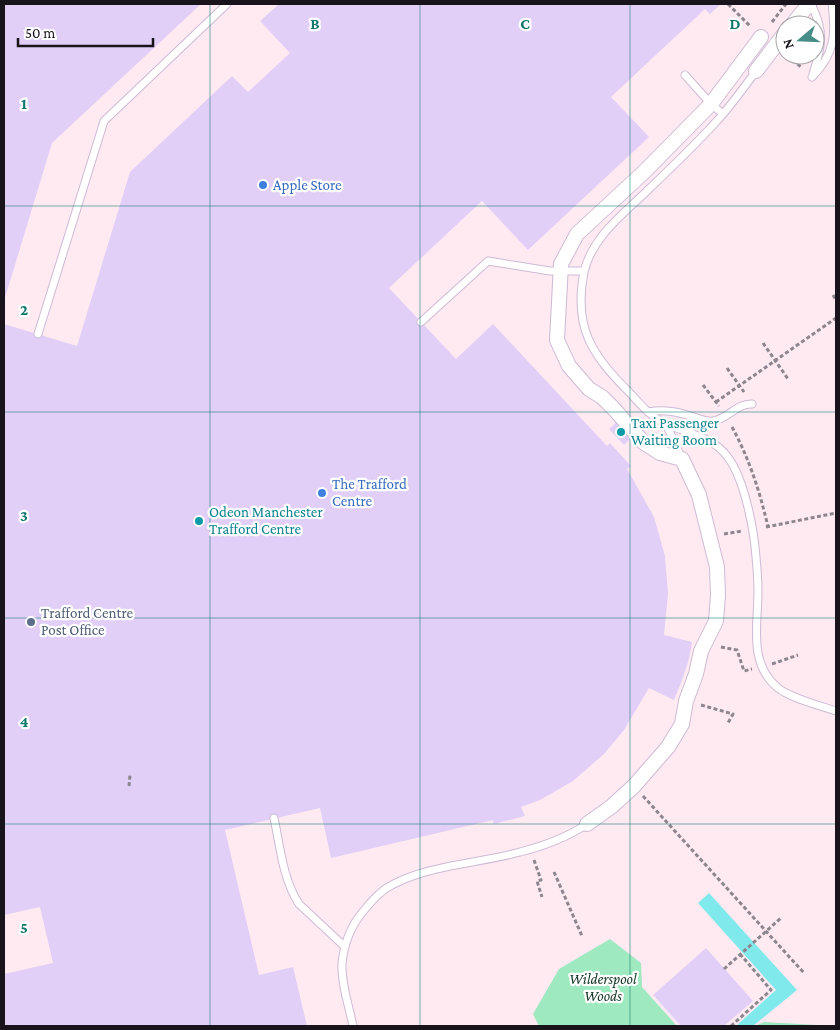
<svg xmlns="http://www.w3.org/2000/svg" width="840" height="1030" font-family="'Crimson Pro',serif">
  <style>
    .commercial { fill: #ffeaf1; fill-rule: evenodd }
    .green { fill: #9ee9c0 }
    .water { fill: #80e9ec }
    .building { fill: #e1cff8 }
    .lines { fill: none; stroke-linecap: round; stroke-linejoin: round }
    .lane-casing { stroke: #cdbad4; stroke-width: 9 }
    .street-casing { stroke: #cdbad4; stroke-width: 16 }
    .path { stroke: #8c878e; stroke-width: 3; stroke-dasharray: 4 2.5; stroke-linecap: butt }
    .lane { stroke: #fff; stroke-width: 7 }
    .street { stroke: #fff; stroke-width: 14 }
    .grid { fill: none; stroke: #0f766e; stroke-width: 1; stroke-opacity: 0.55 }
    .shop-dot { fill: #3f7fe0; stroke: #fff; stroke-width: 2 }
    .culture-dot { fill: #0f9aa8; stroke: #fff; stroke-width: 2 }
    .service-dot { fill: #5c6f8a; stroke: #fff; stroke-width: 2 }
    .labels { text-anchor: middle; stroke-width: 4.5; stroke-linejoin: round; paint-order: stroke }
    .shop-label { font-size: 15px; fill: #366cbe; stroke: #fff; text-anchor: start }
    .culture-label { font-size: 15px; fill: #0d838f; stroke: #fff; text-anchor: start }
    .service-label { font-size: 15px; fill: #4e5e75; stroke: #fff; text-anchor: start }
    .park-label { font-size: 15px; font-style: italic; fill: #123423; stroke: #fff }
    .grid-label { font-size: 16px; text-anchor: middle; font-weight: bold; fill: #0f766e; stroke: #fff; stroke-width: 4.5; stroke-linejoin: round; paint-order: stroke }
  </style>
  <rect width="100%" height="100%" fill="#fdf9fe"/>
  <!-- commercial -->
  <path class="commercial" d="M4,4h832v1022h-832zM785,25h30v30h-30z"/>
  <!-- green -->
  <path class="green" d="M610,939l31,24 1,24 35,39h-138l-6,-12 26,-45z
    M764,1022l72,4h-81z"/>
  <!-- water -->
  <path class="water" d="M709,893l88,97 -44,36h-17l40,-36 -78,-87z"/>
  <!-- building -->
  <path class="building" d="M4,4h197l-149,139 -48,158z
    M279,4h442l-11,10 -5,-5 -94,88 38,40 -121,113 -46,-49 -93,87 67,71 37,-35 114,122 3,-3 21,23 -4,3 27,48 11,39 3,38 -4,41 28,7 -3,17 -8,24 -7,17 -25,-12 -25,42 -20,24 -31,27 -33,19 -19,7 4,9 -31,8 -1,-4 -162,38 -11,-50 -95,22 34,145 34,-8 14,59h-303v-52l49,-11 -13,-56 -36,8v-591l73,22 53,-174 102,-96 16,16 42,-39 -30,-32z
    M619,420l14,16 -9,9 -15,-16z
    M706,948l47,53 -29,25h-43l-28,-31z"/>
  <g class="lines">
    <!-- lane casing -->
    <g class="lane-casing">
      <path id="lane" d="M811,4c14,27 11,42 2,70
        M756,71c-13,18 -26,36 -41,52 -21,23 -43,44 -65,65 -24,24 -58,48 -66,84 -11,56 8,83 46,121 10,11 20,23 34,30 28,13 52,12 69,42 13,24 21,65 23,92 1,11 2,23 2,34 0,33 -10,73 20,97 12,10 43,18 58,23
        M685,75l26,29 12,10
        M812,77c23,-23 24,-43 20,-73
        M421,322l67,-61 62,10h34
        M38,334l66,-213 123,-117
        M648,412c17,-3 30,0 46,5 6,2 13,5 19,4 15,-2 24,-18 39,-17
        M666,424l16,35
        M274,818c6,28 9,62 25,86l45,42
        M353,1026c-4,-20 -12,-42 -11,-63 2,-18 8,-35 19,-49 7,-9 15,-18 24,-25 38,-24 92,-25 135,-37 24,-6 46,-14 67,-28"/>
    </g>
    <!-- street casing -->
    <g class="street-casing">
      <path id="street" d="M792,25l17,-21
        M756,71l29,-38
        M587,824l24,-17 23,-21 34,-39 14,-23 4,-23 10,-27 5,-23 15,-30 2,-26 -1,-28 -18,-72 -17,-36 -22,-6 -17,-11 -28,-32 -13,-13 -13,-8 -20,-23 -12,-26 4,-76 16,-30 67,-62 67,-68 50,-67"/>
    </g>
    <!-- path -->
    <path class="path" d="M728,4l22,22
      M772,22l14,-18
      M788,55l14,13
      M833,295l3,5
      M763,343l25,36
      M727,368l17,24
      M703,385l16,21
      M716,402l120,-84
      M732,427c17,31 28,65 36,100
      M766,527l70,-14
      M724,534l18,-3
      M721,647l16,3 7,21 8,-2
      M772,664l26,-9
      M701,705l32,9 -5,9
      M129,786l1,-11
      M643,796l161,177
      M534,860l7,20 -4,1 5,16
      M554,872l28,64
      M724,969l58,-52
      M731,1026l40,-36 -31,-36"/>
    <!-- lane -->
    <use href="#lane" class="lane"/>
    <!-- street -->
    <use href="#street" class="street"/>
  </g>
  <!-- grid -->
  <path class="grid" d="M210,4v1022M420,4v1022M630,4v1022M4,206h832M4,412h832M4,618h832M4,824h832"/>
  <!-- markers -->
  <g class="shop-dot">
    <circle cx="263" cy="185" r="5"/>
    <circle cx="322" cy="493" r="5"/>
  </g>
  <g class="culture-dot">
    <circle cx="621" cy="432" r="5"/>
    <circle cx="199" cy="521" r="5"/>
  </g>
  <circle class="service-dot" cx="31" cy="622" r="5"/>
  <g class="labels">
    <!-- shop labels -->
    <g class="shop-label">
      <text x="273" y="190">Apple Store</text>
      <text x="332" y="489">The Trafford<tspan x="332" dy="17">Centre</tspan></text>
    </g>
    <!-- culture labels -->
    <g class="culture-label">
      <text x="631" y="428">Taxi Passenger<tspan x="631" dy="17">Waiting Room</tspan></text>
      <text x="209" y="517">Odeon Manchester<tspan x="209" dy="17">Trafford Centre</tspan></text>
    </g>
    <!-- service labels -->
    <g class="service-label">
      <text x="41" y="618">Trafford Centre<tspan x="41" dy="17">Post Office</tspan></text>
    </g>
    <!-- park labels -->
    <g class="park-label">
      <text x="603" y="984">Wilderspool<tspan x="603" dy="17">Woods</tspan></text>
    </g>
  </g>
  <g class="grid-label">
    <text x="315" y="29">B</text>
    <text x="525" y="29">C</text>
    <text x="735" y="29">D</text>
    <text x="24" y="109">1</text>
    <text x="24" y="315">2</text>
    <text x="24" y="521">3</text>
    <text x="24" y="727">4</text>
    <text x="24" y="933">5</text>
  </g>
  <!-- border -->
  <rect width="840" height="1030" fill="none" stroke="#19131c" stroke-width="10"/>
  <!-- north arrow -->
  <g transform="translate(800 40) rotate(251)"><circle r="24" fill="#ffffff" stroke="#a3a1a4"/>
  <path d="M0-4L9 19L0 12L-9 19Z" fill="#468d88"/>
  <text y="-8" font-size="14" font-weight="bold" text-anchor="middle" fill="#19131c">N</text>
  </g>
  <!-- scale -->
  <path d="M18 38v8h135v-8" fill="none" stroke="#19131c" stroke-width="2.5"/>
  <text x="25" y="38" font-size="15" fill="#19131c" stroke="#ffffff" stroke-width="4" paint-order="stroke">50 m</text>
</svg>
